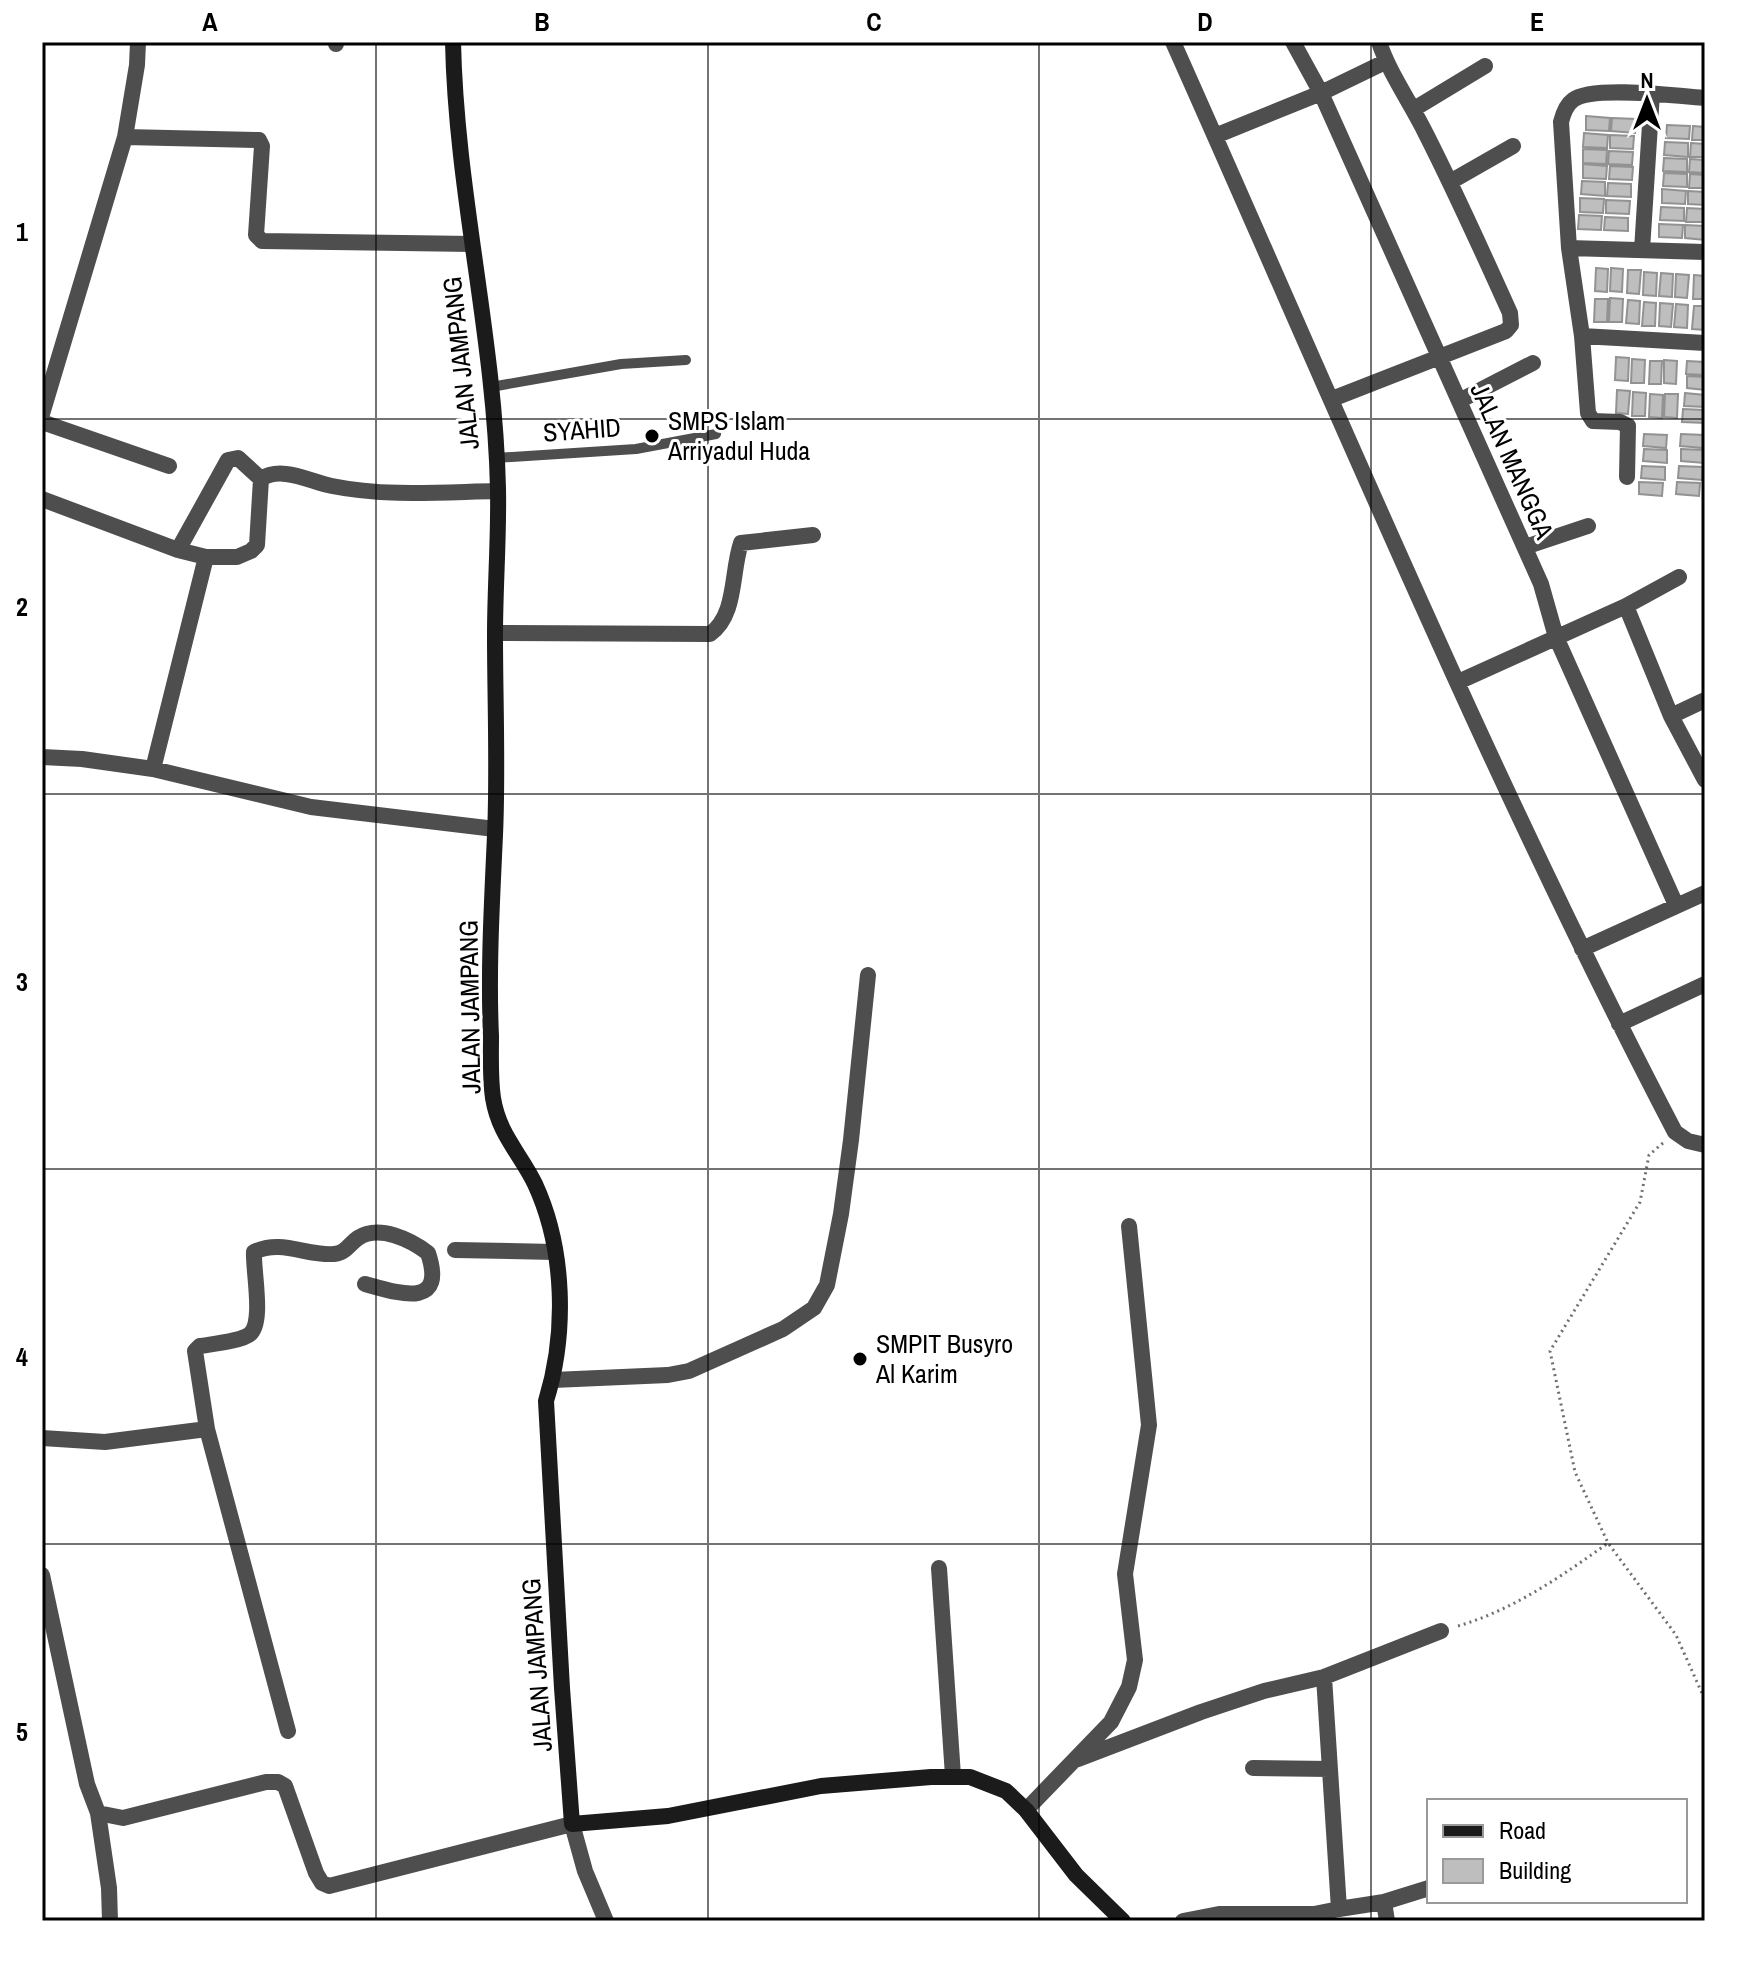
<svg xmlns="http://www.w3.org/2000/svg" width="1747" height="1963" font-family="'Archivo Narrow',sans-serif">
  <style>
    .building { fill: #bebebe; stroke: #929292; stroke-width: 2 }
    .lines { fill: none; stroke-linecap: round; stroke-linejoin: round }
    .path { stroke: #707070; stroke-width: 3; stroke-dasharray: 2 4; stroke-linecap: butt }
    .lane { stroke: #4e4e4e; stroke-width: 10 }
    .street { stroke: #4e4e4e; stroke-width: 16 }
    .secondary { stroke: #1b1b1b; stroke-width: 16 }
    .grid { fill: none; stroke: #000; stroke-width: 2; stroke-opacity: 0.55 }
    .poi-dot { fill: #000; stroke: #fff; stroke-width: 3 }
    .labels { text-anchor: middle; stroke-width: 6; stroke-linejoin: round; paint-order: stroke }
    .street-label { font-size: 26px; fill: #000; stroke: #fff }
    .poi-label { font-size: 26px; fill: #000; stroke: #fff; text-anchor: start }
    .neatline { fill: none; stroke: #000; stroke-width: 3 }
    .grid-label { font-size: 26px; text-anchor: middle; font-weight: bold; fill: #000 }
  </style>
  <rect width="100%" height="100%" fill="#fff"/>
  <!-- building -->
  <path class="building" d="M1586,116l24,2 -1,13 -23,-1z
    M1612,118l24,1 -1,14 -24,-2z
    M1667,125l23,1 -1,13 -23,-1z
    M1693,126l12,1v13h-13z
    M1584,133l24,2 -1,13 -24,-1z
    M1610,135l24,1 -1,13 -23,-1z
    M1665,142l23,1v14l-24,-2z
    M1691,143l14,1v13h-15z
    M1583,149l24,1 -1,14 -23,-1z
    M1609,151l24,1 -1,13 -24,-1z
    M1664,158l23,1v13l-24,-1z
    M1690,159l15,1v13l-16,-1z
    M1583,164l24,2 -1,13 -23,-1z
    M1610,166l23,1 -1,13 -23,-1z
    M1664,173l23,1v13l-24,-1z
    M1690,174l15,1v13h-16z
    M1582,181l23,1v14l-24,-2z
    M1608,183l23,1v13l-24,-1z
    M1662,189l24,2 -1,13 -23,-1z
    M1688,191l17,1v13l-17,-1z
    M1580,198l24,1 -1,14 -23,-1z
    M1606,200l24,1 -1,13 -23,-1z
    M1661,207l23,1v13l-24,-1z
    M1687,208l18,1v13h-19z
    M1579,215l23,1 -1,14 -23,-1z
    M1605,217l23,1v13l-24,-1z
    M1659,224l24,1 -1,13 -23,-1z
    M1685,225l20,1v14l-20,-2z
    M1596,268l12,1 -1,23 -12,-1z
    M1611,268l12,1 -1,23 -12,-1z
    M1628,270h13l-2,24 -12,-1z
    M1644,272l13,1 -1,23 -13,-1z
    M1661,273l12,1 -1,23 -13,-1z
    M1676,274l13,1 -2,23 -12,-1z
    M1694,275l11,1v23h-12z
    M1610,298l13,1 -1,23h-13z
    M1595,299h13l-1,23h-13z
    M1628,300l12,1 -1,23 -13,-1z
    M1644,302l12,1 -1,23h-13z
    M1660,303l13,1 -2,23 -12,-1z
    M1676,304l12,1 -1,23 -13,-1z
    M1694,306h11v24l-13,-1z
    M1616,357l13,1 -1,23 -13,-1z
    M1632,359l13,1 -1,23h-13z
    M1664,360l13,1 -1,23 -12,-1z
    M1650,361h12l-1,23h-12z
    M1687,361l18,1v13l-19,-1z
    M1687,376l18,1v13l-18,-2z
    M1617,390l13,1 -2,23 -12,-1z
    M1633,392l13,1 -1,23h-13z
    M1685,393l20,2v12l-21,-1z
    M1650,394l13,1 -1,23 -13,-1z
    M1665,394h13l-1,24 -13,-1z
    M1683,409l22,1v13l-23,-1z
    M1644,434l23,1 -1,13 -23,-2z
    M1681,434l23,1 -1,13 -23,-2z
    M1644,449l23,1v13l-24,-2z
    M1681,449l23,1v13l-23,-2z
    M1642,466l23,1v13l-24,-2z
    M1679,466l24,1 -1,13 -24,-2z
    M1639,482l24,1 -1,13 -23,-2z
    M1677,482l23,1 -1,13 -23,-2z"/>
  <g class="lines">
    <!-- path -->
    <path class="path" d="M1663,1143l-14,12 -9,47 -90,149 25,121 33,71 68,92 29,65
      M1458,1626c55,-16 104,-50 150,-83"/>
    <!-- lane -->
    <path class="lane" d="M491,387l130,-23 65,-4
      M496,458l140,-9 80,-15"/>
    <!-- street -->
    <path class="street" d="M336,42v2
      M1173,42c163,365 317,736 502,1090l13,9 17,4
      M1293,42l28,51 220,491 15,53 120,268
      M1414,109l71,-43
      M1215,136l106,-43 64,-31
      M125,137l134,3 3,6 -6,89 6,6 210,3
      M1450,182l63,-36
      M1569,248l136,4
      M1642,250l10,-157
      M1582,336l123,7
      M1332,399l174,-68 5,-6 -1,-12c-27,-60 -54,-120 -84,-179 -15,-31 -36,-59 -47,-92
      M1459,401l74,-38
      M42,414l83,-277 12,-72 1,-23
      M42,422l127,44
      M1627,477l1,-51 -8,-4 -27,-1 -5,-8 -6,-77 -13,-88 -8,-126c2,-8 5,-17 12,-22 19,-15 106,-4 132,-2
      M42,499l136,51 28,7h31l14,-6 6,-6 4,-66c20,-14 50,3 71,7 54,11 111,6 166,5
      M1525,547l63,-21
      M178,550l50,-90 10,-2 23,21
      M1626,606l45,110 34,64
      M495,633l215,1c27,-19 21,-62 31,-91l72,-8
      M1458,682l168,-76 53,-29
      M1671,716l34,-16
      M42,757l40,2 71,10 158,38 184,22
      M153,769l53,-212
      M1582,949l123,-56
      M1619,1024l86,-40
      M455,1250l100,2
      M553,1380l115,-5 21,-4 94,-42 31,-21 13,-23 14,-71 10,-74 17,-165
      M42,1438l63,4 102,-13
      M939,1568l14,208
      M42,1575l45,209 11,29 25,5 143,-36h12l7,4 31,87 6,10 7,3 243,-62 13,47 21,50
      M1324,1677l15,232 45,-7 45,-14
      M288,1731l-81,-302 -12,-78 5,-5c12,-2 42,-5 50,-12 14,-12 3,-63 4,-82 28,-13 52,4 80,2 12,-1 15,-10 24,-16 21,-14 53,2 70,15 19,57 -30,40 -63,31
      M1078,1759l123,-47 63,-21 60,-14 117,-46
      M1253,1768l77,1
      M1026,1810l85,-88 18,-35 6,-27 -10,-86 24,-149 -20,-199
      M98,1813l11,75 1,33
      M1384,1902l3,19
      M1183,1921l36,-7h95l25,-5"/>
    <!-- secondary -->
    <path class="secondary" d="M453,42c3,150 42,297 45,447 1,49 -3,97 -3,146 0,66 3,134 0,200 -3,67 -7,134 -4,201 0,20 -1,42 2,62 6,37 27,55 42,86 30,65 32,149 11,217l16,287 10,136 96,-8 153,-30 110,-9h39l36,14 20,19 50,65 47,46"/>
  </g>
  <!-- grid -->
  <path class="grid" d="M376,42v1879M708,42v1879M1039,42v1879M1371,42v1879M42,419h1663M42,794h1663M42,1169h1663M42,1544h1663"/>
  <!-- markers -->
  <g class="poi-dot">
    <circle cx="652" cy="436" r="8"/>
    <circle cx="860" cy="1359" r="8"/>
  </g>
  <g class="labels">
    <!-- street labels -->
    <g class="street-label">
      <text transform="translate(461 363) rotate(-96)" y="9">JALAN JAMPANG</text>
      <text transform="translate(582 430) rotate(-4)" y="9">SYAHID</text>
      <text transform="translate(1512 461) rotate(66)" y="9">JALAN MANGGA</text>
      <text transform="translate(470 1007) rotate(-91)" y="9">JALAN JAMPANG</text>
      <text transform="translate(537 1665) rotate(-94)" y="9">JALAN JAMPANG</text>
    </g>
    <!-- poi labels -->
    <g class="poi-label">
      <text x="668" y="430">SMPS Islam<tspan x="668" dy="30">Arriyadul Huda</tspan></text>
      <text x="876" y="1353">SMPIT Busyro<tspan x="876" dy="30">Al Karim</tspan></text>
    </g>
  </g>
  <!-- border -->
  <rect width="1747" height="1963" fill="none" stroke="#ffffff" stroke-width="88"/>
  <!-- legend -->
  <rect x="1427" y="1799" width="260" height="104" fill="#ffffff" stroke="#999999" stroke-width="2"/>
  <rect x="1443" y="1825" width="40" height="12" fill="#1b1b1b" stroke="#999999" stroke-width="2"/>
  <text x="1499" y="1839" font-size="24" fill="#000000">Road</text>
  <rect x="1443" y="1859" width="40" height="24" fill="#bebebe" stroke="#999999" stroke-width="2"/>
  <text x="1499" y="1879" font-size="24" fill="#000000">Building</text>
  <!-- north arrow -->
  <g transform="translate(1647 100)" stroke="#ffffff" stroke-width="6" paint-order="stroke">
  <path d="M0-6L14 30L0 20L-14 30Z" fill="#000000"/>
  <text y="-12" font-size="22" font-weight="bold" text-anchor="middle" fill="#000000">N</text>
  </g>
  <rect x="44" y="44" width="1659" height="1875" class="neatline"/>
  <g class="grid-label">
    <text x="210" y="31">A</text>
    <text x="542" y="31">B</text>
    <text x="874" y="31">C</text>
    <text x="1205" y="31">D</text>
    <text x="1537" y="31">E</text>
    <text x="22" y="241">1</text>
    <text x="22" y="616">2</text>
    <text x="22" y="991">3</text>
    <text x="22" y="1366">4</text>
    <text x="22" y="1741">5</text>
  </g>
</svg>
